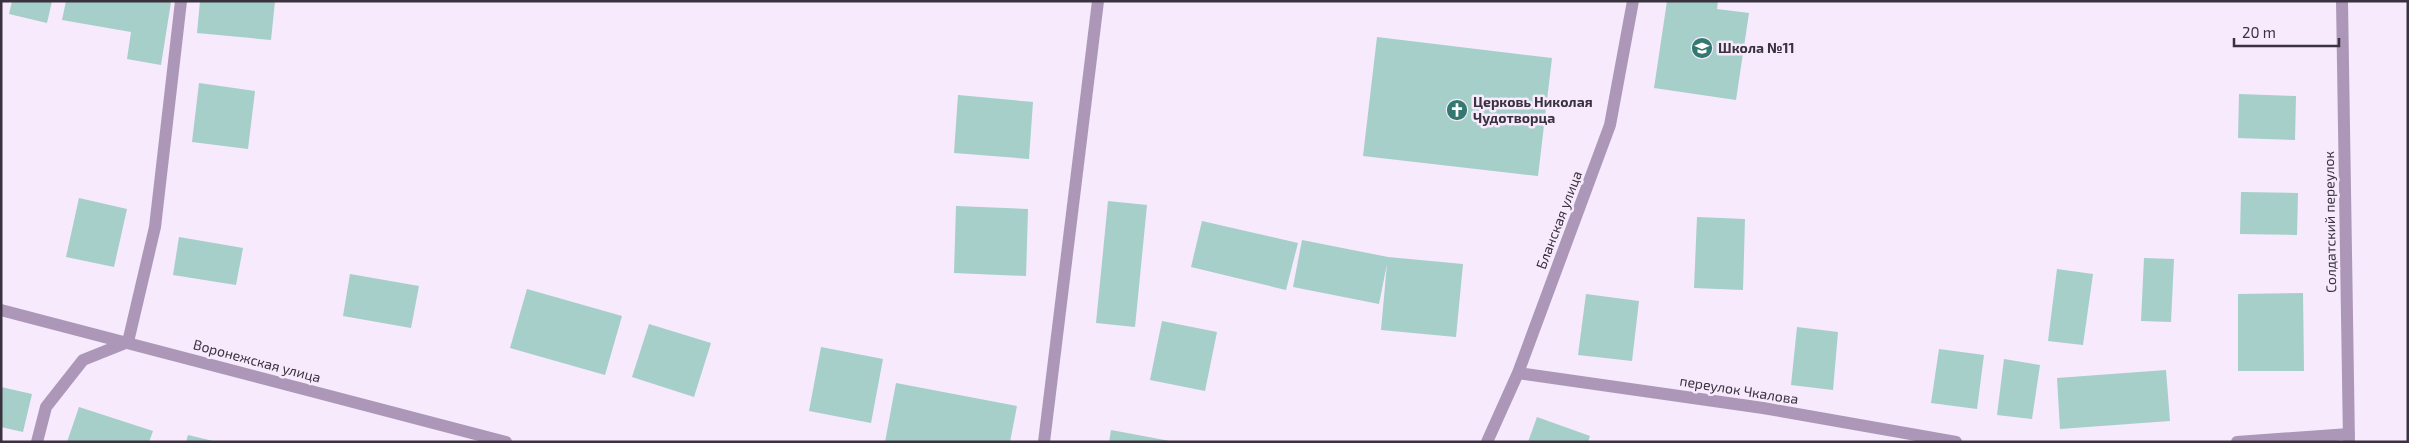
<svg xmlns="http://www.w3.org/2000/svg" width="2409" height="443" font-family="'Exo 2',sans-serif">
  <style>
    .building { fill: #a5cfc8 }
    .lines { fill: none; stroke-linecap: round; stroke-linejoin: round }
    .minor { stroke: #ad97b8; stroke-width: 12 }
    .labels { text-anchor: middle; stroke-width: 5; stroke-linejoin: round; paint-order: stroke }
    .poi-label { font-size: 14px; font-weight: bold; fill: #3a323e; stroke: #f6eafc; text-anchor: start }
    .street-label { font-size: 14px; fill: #3a323e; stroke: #f6eafc }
  </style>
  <rect width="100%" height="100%" fill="#f6eafc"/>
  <!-- building -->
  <path class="building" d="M12,1h40l-5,22 -38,-9z
    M66,1l105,1 -10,63 -34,-6 4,-27 -69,-12z
    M200,1h75l-4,39 -74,-7z
    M1667,1h51l-1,8 32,4 -13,87 -82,-12z
    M1377,37l175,21 -14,118 -175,-20z
    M199,83l56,8 -7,58 -56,-7z
    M2239,94l57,2 -1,44 -57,-2z
    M958,95l75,7 -4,57 -75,-6z
    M2241,192l57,1 -1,42 -57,-1z
    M79,198l48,11 -13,58 -48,-10z
    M1108,201l39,4 -12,122 -39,-4z
    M956,206l72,3 -2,67 -72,-3z
    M1697,217l48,2 -2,71 -49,-2z
    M1202,221l96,22 -12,47 -95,-23z
    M179,237l64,11 -7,37 -63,-10z
    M1302,240l86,17 75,7 -7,73 -75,-7 6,-66 -8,40 -86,-17z
    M2144,258l30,1 -3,63 -30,-1z
    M2057,269l36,5 -10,71 -35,-4z
    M350,274l69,12 -8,42 -68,-12z
    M527,289l95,27 -17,59 -95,-27z
    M2303,293l1,78h-66v-77z
    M1586,294l53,7 -7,60 -54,-6z
    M1162,321l55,11 -12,59 -55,-11z
    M649,324l62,19 -17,54 -62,-20z
    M1797,327l41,5 -5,58 -42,-5z
    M821,347l62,12 -12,64 -62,-12z
    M1939,349l45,6 -7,54 -46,-6z
    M2004,359l36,6 -8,54 -35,-4z
    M2166,370l4,51 -110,8 -3,-51z
    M896,383l121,23 -7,36h-125z
    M1,387l31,7 -9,38 -22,-5z
    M79,407l74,24 -4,11h-82z
    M1537,417l53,19 -2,6h-60z
    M1111,430l59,11v1h-61z
    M188,435l25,6v1h-27z"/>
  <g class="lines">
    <!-- minor -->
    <path class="minor" d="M2342,1l7,441
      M1,310l505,132
      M1518,373l245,35 193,34
      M37,442l9,-35 37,-47 45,-18 27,-115 26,-226
      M1044,442l54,-441
      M1487,442l31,-69 92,-248 23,-124
      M2237,442l112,-8"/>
  </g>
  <!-- icons -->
  <defs>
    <g id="school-disc" transform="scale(1.125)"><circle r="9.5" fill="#337970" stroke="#f6eafc"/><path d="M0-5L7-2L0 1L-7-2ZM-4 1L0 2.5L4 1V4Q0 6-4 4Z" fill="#fff"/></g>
    <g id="church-disc" transform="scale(1.125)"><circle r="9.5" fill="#337970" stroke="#f6eafc"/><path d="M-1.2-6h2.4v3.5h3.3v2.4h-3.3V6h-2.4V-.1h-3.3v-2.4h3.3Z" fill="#fff"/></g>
  </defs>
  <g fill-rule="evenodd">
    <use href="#school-disc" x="1702" y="48"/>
    <use href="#church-disc" x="1457" y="110"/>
  </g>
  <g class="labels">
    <!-- poi labels -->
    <g class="poi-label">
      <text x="1718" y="53">Школа №11</text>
      <text x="1473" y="107">Церковь Николая<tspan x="1473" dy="16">Чудотворца</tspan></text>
    </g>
    <!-- street labels -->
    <g class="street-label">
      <text transform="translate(1559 220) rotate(-69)" y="5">Бланская улица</text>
      <text transform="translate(2330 222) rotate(-91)" y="5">Солдатский переулок</text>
      <text transform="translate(257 361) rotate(15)" y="5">Воронежская улица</text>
      <text transform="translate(1739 390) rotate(9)" y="5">переулок Чкалова</text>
    </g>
  </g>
  <!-- border -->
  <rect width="2409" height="443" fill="none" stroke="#3a323e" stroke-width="5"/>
  <!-- scale -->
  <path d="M2234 38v8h105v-8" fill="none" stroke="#3a323e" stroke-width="2.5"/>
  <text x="2242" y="38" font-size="15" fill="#3a323e" stroke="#f6eafc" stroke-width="4" paint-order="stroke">20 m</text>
</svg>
